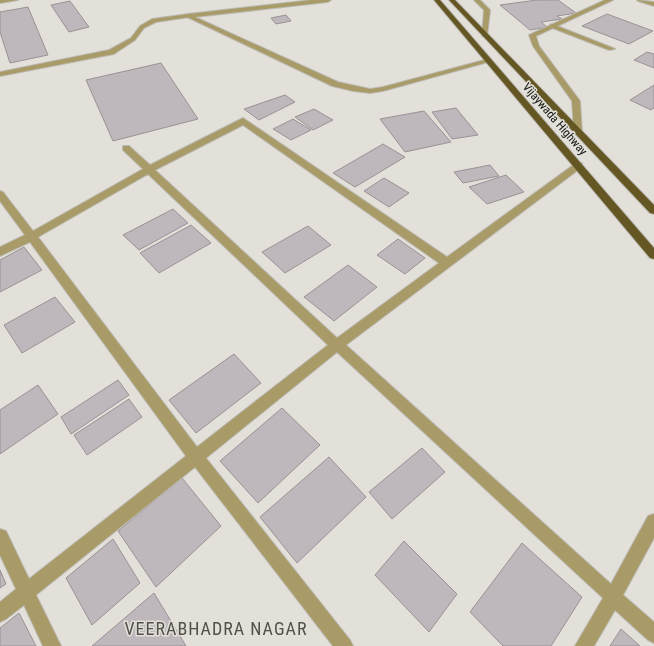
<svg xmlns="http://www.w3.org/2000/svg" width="654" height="646" font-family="'Roboto Condensed',sans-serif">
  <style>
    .building { fill: #beb7bb; stroke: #999296 }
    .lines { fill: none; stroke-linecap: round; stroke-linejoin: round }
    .service-casing { stroke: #bdbbb5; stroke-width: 2 }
    .minor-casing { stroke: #bdbbb5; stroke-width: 2 }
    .tertiary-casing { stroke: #bdbbb5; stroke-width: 2 }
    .trunk-casing { stroke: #bdbbb5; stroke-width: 2 }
    .service { fill: #a89b67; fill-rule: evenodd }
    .minor { fill: #a89b67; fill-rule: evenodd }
    .tertiary { fill: #a89b67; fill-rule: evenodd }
    .trunk { fill: #645723; fill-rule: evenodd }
    .labels { text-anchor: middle; stroke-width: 3; stroke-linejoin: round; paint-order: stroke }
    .far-street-label { font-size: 12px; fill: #151512; stroke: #e2e0d9 }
    .near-neighbourhood-label { font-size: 18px; letter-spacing: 1px; fill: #51504a; stroke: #e2e0d9 }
  </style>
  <rect width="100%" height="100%" fill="#e2e0d9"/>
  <!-- building -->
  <path class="building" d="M537,0h21l18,13 -19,3 5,3 -21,3 6,5 -17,3 -30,-25z
    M70,1l19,26 -20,5 -18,-27z
    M28,7l20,48 -38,8 -10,-31v-20z
    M607,14l46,17 -24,13 -47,-18z
    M286,15l5,6 -15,3 -5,-6z
    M647,52l7,2v14l-20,-8z
    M161,63l37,56 -85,22 -27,-61z
    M654,85v23l-3,2 -21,-10z
    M285,95l10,7 -36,18 -15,-11z
    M456,108l22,27 -26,4 -20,-27z
    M314,109l19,11 -20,10 -18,-13z
    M424,111l27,31 -46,10 -25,-33z
    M293,119l18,11 -20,10 -18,-11z
    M383,144l22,13 -50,30 -22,-14z
    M490,165l9,11 -36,7 -9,-11z
    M506,175l18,17 -37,12 -18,-17z
    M384,178l25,15 -20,14 -25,-16z
    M173,209l15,14 -49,27 -16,-15z
    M191,225l20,18 -52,30 -19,-20z
    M308,226l23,19 -46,28 -23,-21z
    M398,239l27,19 -20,16 -28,-19z
    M24,247l18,23 -42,22v-32z
    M348,265l29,22 -43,34 -30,-24z
    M55,297l20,25 -53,31 -18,-28z
    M234,354l27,29 -65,50 -27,-33z
    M118,380l11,15 -58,39 -10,-17z
    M38,385l20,29 -58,40v-44z
    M129,399l13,18 -55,38 -13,-20z
    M282,408l38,37 -62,58 -38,-42z
    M422,448l23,24 -53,47 -23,-27z
    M329,457l37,40 -69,66 -37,-46z
    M182,478l39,48 -65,61 -38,-56z
    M113,539l27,44 -48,42 -26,-47z
    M404,541l53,53 -28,38 -54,-57z
    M522,543l60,54 -31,49h-48l-33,-34z
    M0,570l6,14 -6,4z
    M154,593l32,53h-94z
    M19,613l17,33h-36v-18z
    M621,629l19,17h-30z"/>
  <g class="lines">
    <!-- service casing -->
    <g class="service-casing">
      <path id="service" d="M188,14l2,1v2l-34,5 -12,6 -9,12 -21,14 -114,22v-4l109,-22 22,-12 9,-12 12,-7z
        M552,24l61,24 2,1 -6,1 -59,-23v-2z"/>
    </g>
    <!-- minor casing -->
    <g class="minor-casing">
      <path id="minor" d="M0,0h18l-18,3z
        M312,0h19l-3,2 -133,15 143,65 32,7 13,-2 105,-28 4,2 -109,30 -13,2 -17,-2 -21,-5 -147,-70 3,-2z
        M605,0h8l-77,36 3,10 41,55 2,31 -4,3 -4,-3 -2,-31 -39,-55 -4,-11z
        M637,0l17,2v4l-16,-5z
        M243,118l204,139 129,-94h6v4l-236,178 265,239 37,-68 6,-2v24l-31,57 31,27v21l-6,-3 -33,-30 -21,36h-19l28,-48 -266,-246 -131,106 144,182 3,6h-20l-138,-179 -159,128 25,51h-18l-19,-41 -18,14 -6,3v-20l16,-13 -16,-34v-26l6,2 23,48 157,-123 -156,-214 -30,14v-9l25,-12 -25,-34v-10l3,1 30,39 110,-62 -20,-19v-4h6l21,19zM243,125l196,138 -102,75 -182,-168zM148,174l180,171 -131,102 -159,-210z"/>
    </g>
    <!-- tertiary casing -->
    <g class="tertiary-casing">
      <path id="tertiary" d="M474,0h6l10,10 -3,27 -5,-1 2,-26z"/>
    </g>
    <!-- trunk casing -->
    <g class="trunk-casing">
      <path id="trunk" d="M434,0h6l214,248v11l-4,-1z
        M449,0h6l199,205v9l-4,-1z"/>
    </g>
    <!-- service -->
    <use href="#service" class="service"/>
    <!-- minor -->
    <use href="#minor" class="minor"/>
    <!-- tertiary -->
    <use href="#tertiary" class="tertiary"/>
    <!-- trunk -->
    <use href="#trunk" class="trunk"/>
  </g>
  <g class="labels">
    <!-- far-street labels -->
    <g class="far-street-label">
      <text transform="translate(555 119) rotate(49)" y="4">Vijaywada Highway</text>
    </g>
    <!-- near-neighbourhood labels -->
    <g class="near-neighbourhood-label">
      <text x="216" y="635">VEERABHADRA NAGAR</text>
    </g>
  </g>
</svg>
